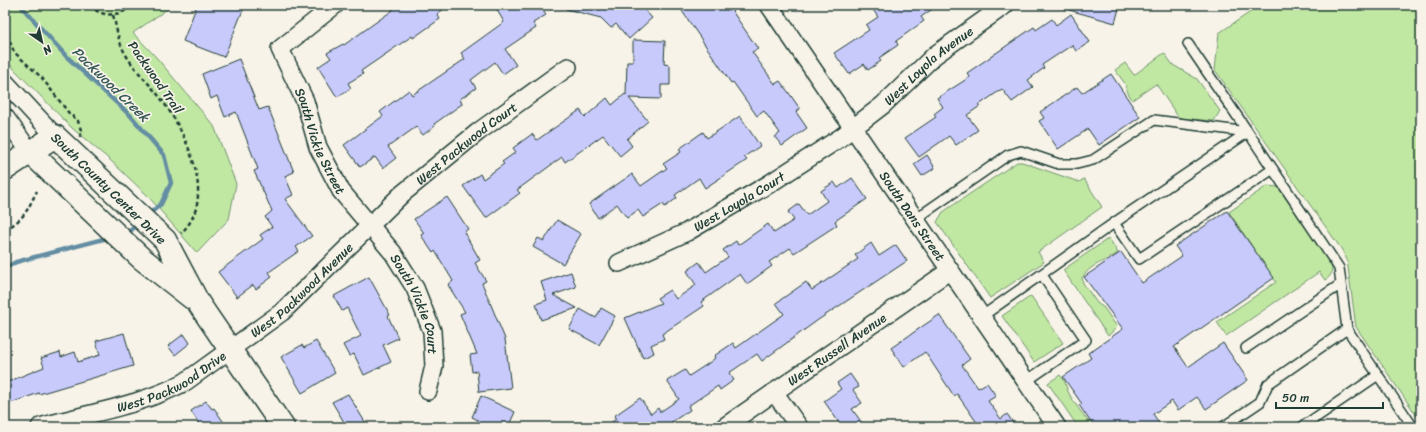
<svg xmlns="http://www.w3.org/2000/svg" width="1426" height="432" font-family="Sriracha,sans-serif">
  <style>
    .green { fill: #c1e8a3; stroke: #70926c }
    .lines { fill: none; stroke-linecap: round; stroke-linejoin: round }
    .stream { stroke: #638da3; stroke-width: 4.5 }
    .building { fill: #c9cafc; stroke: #1f3d34 }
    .lane-casing { stroke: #1f3d34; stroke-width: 12 }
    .street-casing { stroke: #1f3d34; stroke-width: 20 }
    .secondary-casing { stroke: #1f3d34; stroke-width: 25 }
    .path { stroke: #1f3d34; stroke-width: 2.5; stroke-dasharray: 4 3; stroke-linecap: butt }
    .lane { stroke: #f7f3e8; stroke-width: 9 }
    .street { stroke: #f7f3e8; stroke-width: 17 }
    .secondary { stroke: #f7f3e8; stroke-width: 22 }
    .labels { text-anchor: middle; stroke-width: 3.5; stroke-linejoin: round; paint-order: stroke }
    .street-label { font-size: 13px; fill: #1f3d34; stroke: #f7f3e8 }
    .water-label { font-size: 14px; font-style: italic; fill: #365859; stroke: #f7f3e8 }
  </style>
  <rect width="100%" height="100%" fill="#f7f3e8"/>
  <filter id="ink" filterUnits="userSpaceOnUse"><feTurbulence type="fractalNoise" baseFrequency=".025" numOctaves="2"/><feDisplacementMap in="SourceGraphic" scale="8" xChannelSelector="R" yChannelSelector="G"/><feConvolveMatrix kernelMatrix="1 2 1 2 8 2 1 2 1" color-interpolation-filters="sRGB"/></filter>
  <g filter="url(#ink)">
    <!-- green -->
    <path class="green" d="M5,5h168l-40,28 23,24 58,69 22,58 -7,35 -32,34 -50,-58 -37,-35 -37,-31 -58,-59 -10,-12z
      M1261,5h160v417l-65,-95 -9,-67 -5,-10 -127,-180 4,-37z
      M1164,53l9,12 24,14 23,32 -6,10 -35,-3 -23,-34 -24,16 -5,-9 -1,-6 -11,-15 10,-7 9,12z
      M1017,162h5l57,20 5,-3 18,28 -64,45 6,10 -54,36 -53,-76 6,-10z
      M1267,186l11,1 52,75c3,9 3,13 -5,18l-6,-8 -93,64 -9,-14 59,-40 -47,-70z
      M1109,238l9,15c-11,8 -28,11 -36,25l1,5 14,20 7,5 13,19 -9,9 -45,-66z
      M1031,296l32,47 -29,19 -32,-46z
      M1060,375c5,5 5,8 7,14 3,9 19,30 26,38h-15l-30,-44z"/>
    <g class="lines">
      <!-- stream -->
      <path class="stream" d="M20,5l46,51 65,60 33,39 7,28 -10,21 -14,12
        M124,233l5,-1 10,-9
        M5,268l11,-6 95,-25"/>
    </g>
    <!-- building -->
    <path class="building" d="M197,5h48l-21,52 -41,-16z
      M390,5h59l-12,9 3,5 -27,19 -1,-2 -51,35 2,3 -15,9 3,5 -14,9 -19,-30 13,-9 -4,-5 16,-9 1,1 49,-35z
      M505,5h34l7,10 -13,8 3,5 -31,21 11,16 -13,9 -8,-12 -24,18 5,8 -16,11 2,5 -28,20 1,2 -12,9 -7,-8 -28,20 8,11 -13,10 -8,-11 -15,10 -16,-22 39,-29 -3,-4 29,-22 3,5 53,-36 -4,-6 43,-31 -7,-12z
      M566,5h74l12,13 -23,21 -13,-15 -5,4 -10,-10 -35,-9z
      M678,5h50l30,44 -6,3 23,32 5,-3 9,12 11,16 -4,3 11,16 -25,18 -7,-9 5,-4 -16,-22 -7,5 -24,-34 -2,1z
      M870,5h68l-17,12 3,4 -28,20 2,4 -19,13 2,3 -13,9 -4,-6 -15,10 -15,-21 35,-23 -3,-5 12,-8z
      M1063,5h57l-5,18 -53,-15z
      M1071,14l19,28 -14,9 -4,-6 -30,20 2,3 -16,12 5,7 -21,15 -10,-13 -23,16 1,1 -13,9 11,15 -22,15 -7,-9 -30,21 -14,-19 31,-21 -2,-3 9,-7 -6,-9 33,-21 -3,-4 67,-46 2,3 16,-11 4,6z
      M633,40l32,1 -1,23 6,1v20h-9v14l-32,-1 19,23 -21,18 5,7 -12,10 -17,-21 -38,27 -3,-5 -45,33 3,3 -34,25 -23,-32 17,-12 3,5 21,-15 -2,-2 14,-10 -3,-4 19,-14 5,6 43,-30 5,7 22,-19 5,7 13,-11 1,1 1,-33h6z
      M239,59l20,51 9,-3 26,65 -9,4 8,19 -8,4 27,37 -16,11 3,4 -30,21 3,5 -16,12 -3,-4 -16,12 -19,-25 45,-33 -3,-4 12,-8 -7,-10 7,-6 -18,-40 4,-2 -22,-57 -11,5 -8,-21 -6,3 -9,-25z
      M1111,74l29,43 -41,28 -11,-16 -30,20 -19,-28 5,-3 -4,-6 37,-25 5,6z
      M740,116l20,30 -16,11 3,3 -42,28 -6,-10 -24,17 2,3 -12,9 -2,-3 -20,13 -5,-7 -11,8 -10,-14 -19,14 -9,-14 43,-30 9,12 26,-18 -4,-4 18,-12 -2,-3 24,-17 4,6z
      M927,155l8,13 -13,8 -8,-12z
      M852,178l15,21 -32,22 2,4 -43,28 -4,-5 -21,14 3,4 -25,18 -7,-10 -39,28 3,4 -42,28 2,5 -13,6 3,8 -11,5 -18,-40 36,-15 -4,-5 13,-8 6,9 20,-14 -9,-14 12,-9 7,10 22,-15 -5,-7 13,-9 2,4 30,-21 6,9 20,-13 -6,-8 11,-8 8,11 20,-14 -6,-10 13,-9 4,6z
      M447,197l21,32 -4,3 16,28 -5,3 11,18 -4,2 23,56 6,49 -32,4 -2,-21 -5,1 -2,-17 7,-1 -17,-40 5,-2 -17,-27 5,-4 -18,-30 -2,2 -12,-18 3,-2 -10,-14z
      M1227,211l47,67 -100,69 14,20 35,-24 25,37 -42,29 -9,-12 -19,13 -6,-9 -19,13 9,13h-68l-15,-22 3,-1 -19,-27 28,-19 -3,-5 35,-24 -39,-52 37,-25 21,31 40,-27 -7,-10z
      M557,220l24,14 -18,30 -30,-17 5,-9 6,3z
      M871,243l8,13 17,-11 11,16 -89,59 -56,41 -5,-7 -28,19 5,7 -14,10 -2,-4 -30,20 2,4 -26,17h-59l11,-8 -2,-3 26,-18 11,16 7,-6 2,4 19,-13 -12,-18 18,-11 4,6 20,-13 6,-5 -1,-2 19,-13 3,5 48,-34 -8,-11 30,-21 6,8 46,-31 -3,-4z
      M571,272l5,15 -23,8 24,13 -36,12 -5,-16 11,-4 -6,-18z
      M369,277l21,38 -2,1 10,22 -15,7 8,17 -27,13 -10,-21 -5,2 -6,-11 18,-9 -14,-28 -5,3 -8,-15z
      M601,308l14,8 -16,29 -30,-16 11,-20 16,9z
      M939,315l31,44 -8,6 16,23 9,-5 9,13 -8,5 13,18 6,-5 9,13h-36l-23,-33 -3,2 -29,-44 -21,15 -13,-19z
      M124,333l9,33 -94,28v-1l-34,12v-22l39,-16 -3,-9 19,-6 1,5 14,-5 3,10 22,-7 -4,-14z
      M184,334l6,9 -15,12 -7,-9z
      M316,341l19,32 -33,20 -21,-36 21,-12 2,3z
      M850,374l9,13 -6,3 9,13 -10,6 13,18h-23l-18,-26 17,-12 -4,-6z
      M348,394l20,33h-21l-15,-25z
      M481,396l34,16 -7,15h-34l4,-7 -6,-3z
      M206,401l6,8 2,-1 13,19h-26l-10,-16z"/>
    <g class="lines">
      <!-- lane casing -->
      <g class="lane-casing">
        <path id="lane" d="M914,220l94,-65 13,-4 38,13h18l16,-4 61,-40 94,12 91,136 8,61 -79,55 -8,18 -37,25
          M1114,223l25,36 134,-90
          M981,317l133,-94 134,-91 -60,-88
          M1347,329l66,98
          M1246,348l95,-64
          M1025,382l61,-42 -44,-65
          M1302,427l76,-52"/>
      </g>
      <!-- street casing -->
      <g class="street-casing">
        <g id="street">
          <path id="s1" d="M335,5l-55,44 25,52 13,46 23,44 52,62 22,35 17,43 2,35 -6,25"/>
          <path id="s2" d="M769,5l288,422"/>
          <path d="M5,82l50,54"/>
          <path d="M5,117l25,35"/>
          <path id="s3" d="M619,263l68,-31 82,-48 71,-46 43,-33 52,-50 70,-50"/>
          <path d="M774,392l25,35"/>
          <path id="s4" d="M40,427c48,-14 100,-21 145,-45l97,-70 120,-118 76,-62 90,-65"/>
          <path id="s5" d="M724,427l225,-156"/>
        </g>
      </g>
      <!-- secondary casing -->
      <g class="secondary-casing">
        <path id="secondary" d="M30,152l111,106 51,40
          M5,169l50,-33 110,104 34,64 84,123"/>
      </g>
      <!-- path -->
      <path class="path" d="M90,5c13,15 31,10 45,0
        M113,15c4,14 5,27 13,40 10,17 25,30 36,45 25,35 56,99 19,133
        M5,28l9,24 28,26 26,34 10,9 3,9 -1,7
        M5,230c21,-13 21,-18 32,-39"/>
      <!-- lane -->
      <use href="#lane" class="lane"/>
      <!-- street -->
      <use href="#street" class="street"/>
      <!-- secondary -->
      <use href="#secondary" class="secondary"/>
    </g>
  </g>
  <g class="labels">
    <!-- street labels -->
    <g class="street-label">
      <text dy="5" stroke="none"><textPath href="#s3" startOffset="369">West Loyola Avenue</textPath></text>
      <text transform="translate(156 77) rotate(55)" y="5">Packwood Trail</text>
      <text dy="5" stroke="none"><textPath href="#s1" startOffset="171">South Vickie Street</textPath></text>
      <text dy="5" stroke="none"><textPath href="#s4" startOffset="522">West Packwood Court</textPath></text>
      <text transform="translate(109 188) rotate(44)" y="5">South County Center Drive</text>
      <text dy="5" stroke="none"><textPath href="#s3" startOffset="135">West Loyola Court</textPath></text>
      <text dy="5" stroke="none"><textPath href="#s2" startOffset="255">South Dans Street</textPath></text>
      <text dy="5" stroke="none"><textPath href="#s4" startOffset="301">West Packwood Avenue</textPath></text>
      <text dy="5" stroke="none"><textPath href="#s1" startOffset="363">South Vickie Court</textPath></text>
      <text dy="5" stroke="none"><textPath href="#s5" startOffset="137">West Russell Avenue</textPath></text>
      <text dy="5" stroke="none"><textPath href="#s4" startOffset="140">West Packwood Drive</textPath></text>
    </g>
    <!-- water labels -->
    <g class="water-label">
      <text transform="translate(111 84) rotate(44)" y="5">Packwood Creek</text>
    </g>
  </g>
  <!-- margin -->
  <rect width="1426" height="432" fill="none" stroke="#f7f3e8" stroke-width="20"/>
  <rect x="10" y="10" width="1406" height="412" fill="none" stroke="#1f3d34" stroke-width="1.5" filter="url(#ink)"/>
  <!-- north arrow -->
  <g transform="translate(42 42) rotate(146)" stroke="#f7f3e8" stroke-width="3" paint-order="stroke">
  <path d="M0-3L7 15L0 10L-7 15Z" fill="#1f3d34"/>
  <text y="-6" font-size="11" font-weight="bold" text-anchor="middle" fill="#1f3d34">N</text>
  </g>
  <!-- scale -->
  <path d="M1276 402v6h107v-6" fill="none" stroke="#1f3d34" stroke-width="2"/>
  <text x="1282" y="402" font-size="12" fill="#1f3d34" stroke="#f7f3e8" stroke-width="3" paint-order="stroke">50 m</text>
</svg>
